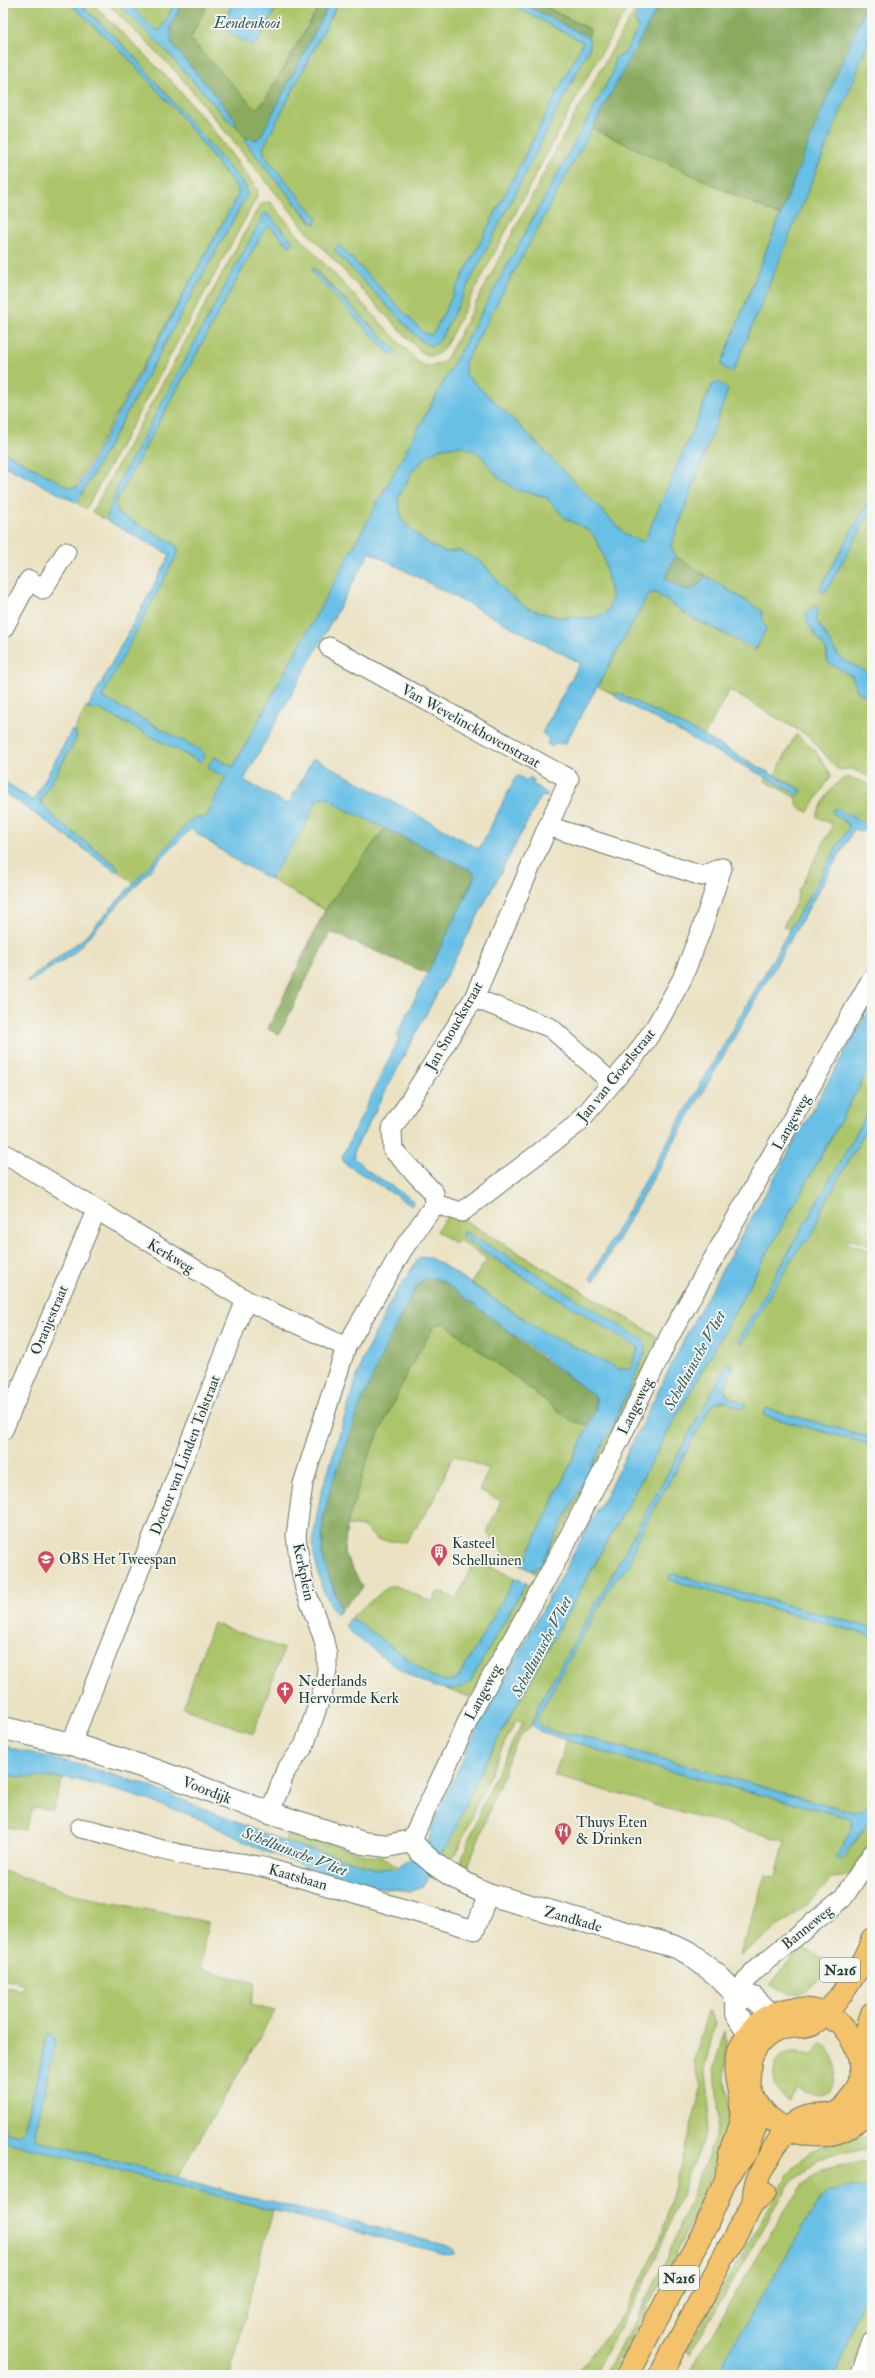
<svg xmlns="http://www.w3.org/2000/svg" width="875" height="2378" font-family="'IM FELL Double Pica',serif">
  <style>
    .green { fill: #acc56b; stroke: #668150; fill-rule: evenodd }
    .forest { fill: #89aa5f; stroke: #54744a }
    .water { fill: #69c0e6; stroke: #447e8d; fill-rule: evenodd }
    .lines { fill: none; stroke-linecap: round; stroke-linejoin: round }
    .minor-casing { stroke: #676; stroke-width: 21 }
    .tertiary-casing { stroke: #676; stroke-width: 24 }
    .primary-casing { stroke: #676; stroke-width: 24 }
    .minor { stroke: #fff; stroke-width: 19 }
    .tertiary { stroke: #fff; stroke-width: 22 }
    .primary { stroke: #f3c26a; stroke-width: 22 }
    .labels { text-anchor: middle; stroke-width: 3.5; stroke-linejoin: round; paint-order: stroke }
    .shield { fill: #f6f6f2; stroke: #60746d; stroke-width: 1 }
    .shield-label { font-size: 14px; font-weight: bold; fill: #1f3d34 }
    .street-label { font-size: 15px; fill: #1f3d34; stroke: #f6f6f2 }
    .poi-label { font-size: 15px; fill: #1f3d34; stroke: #f6f6f2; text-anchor: start }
    .water-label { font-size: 16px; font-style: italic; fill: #325e60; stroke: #f6f6f2 }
  </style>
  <rect width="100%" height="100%" fill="#f6f6f2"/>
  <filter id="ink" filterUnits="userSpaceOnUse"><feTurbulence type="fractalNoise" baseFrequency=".025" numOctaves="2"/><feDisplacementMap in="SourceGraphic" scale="8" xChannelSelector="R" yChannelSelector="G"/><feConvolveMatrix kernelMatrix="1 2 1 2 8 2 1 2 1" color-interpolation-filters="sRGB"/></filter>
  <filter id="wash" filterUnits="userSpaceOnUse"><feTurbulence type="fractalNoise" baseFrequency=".012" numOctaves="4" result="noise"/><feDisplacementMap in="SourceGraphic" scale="16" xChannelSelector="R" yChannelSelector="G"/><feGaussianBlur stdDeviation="0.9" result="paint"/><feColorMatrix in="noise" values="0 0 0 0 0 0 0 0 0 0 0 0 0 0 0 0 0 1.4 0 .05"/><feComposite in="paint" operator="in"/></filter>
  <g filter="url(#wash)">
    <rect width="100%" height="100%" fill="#ebe2c3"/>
    <!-- green -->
    <path class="green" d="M3,3h67l58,55 51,56 59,75v6l-163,293h-5l-67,-37z
      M79,3h13l79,78 39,45 48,64 -2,9 -170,310 -9,-6 170,-308 -1,-8 -114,-133z
      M107,3h11l49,49 64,72h3l13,15 -2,3 67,82 -47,-68 -2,-8 75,-145h170l75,39 -149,290 -3,3 -7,-2 -85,-88 -5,5 85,89 11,7 9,-4 151,-295 -2,-9 2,-9 -52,-26h57l22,9 7,-9h7l-46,78 -139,264c-11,15 -17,14 -30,2l-106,-112 -132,-161z
      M128,3h47l-15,28 -7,-3z
      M208,3h25l-6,12 31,27 21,-39h42l-57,99 -9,8 -65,-71z
      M639,3h13l-4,5 -8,2 -5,9 3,10 -14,25 -9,4 -2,14 -380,695 -19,-10 -6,11 18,9 -19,39 -2,2 -10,-1 -61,66 -16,-12 -1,-5c-13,-11 -78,-53 -76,-68 6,-10 35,-56 36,-63l-3,-5 13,-24v3h12l101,53 5,-5 -3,-6 -100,-53v-4l77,-143 -4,-7 -57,-30 -3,-11 149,-273 6,-4 18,19h4l1,-3 -26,-29 -161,307 -14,-8 169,-309 9,-1 33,39 115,121c12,6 20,5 29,-4l125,-238zM313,267l81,82 2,5z
      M872,30v465l-52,95 1,2 5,-1 46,-81v165l-33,-18 -23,-38v-5l-9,8 20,29 -1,9c7,8 19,9 26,17 11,11 1,13 20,23v78l-20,-9 -12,1 -4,-2 -26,-31 -81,-47 -25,46 -86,-43 -3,2 -17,-9 51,-92 7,-1 33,23 64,34 3,-1 11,-22 -4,-4 -1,-12 -87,-55 -4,-10 57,-156 -16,-5 -67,157 -19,-7 -115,-118 -43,-40 -3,-5v-10l127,-234 188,88 -59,149 9,7 94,-219z
      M460,446l15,5 6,4 16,21 19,14 24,5 7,3 18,20 23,12 6,6 9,18 9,44 -4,13 -4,3 -13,4 -35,-1 -29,-9 -20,-15 -25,-31 -22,-11 -14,1 -13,-5 -20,-15 -11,-12 -4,-22 15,-28 17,-16 11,-6z
      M796,734l19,16 15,23 1,3 -23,36 -10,-5 -3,-10 -30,-16 2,-4 33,17 1,-5 -26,-14z
      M848,777l24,8v47l-7,-4 2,-3 -33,-11 14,10 1,3 -59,102 -7,-3 14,-25 1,-9 35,-67 -17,-9c8,-14 15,-34 32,-39z
      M326,797l17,11 42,20 -60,82 -55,-31 33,-50 14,-29z
      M872,1064v42l-133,234 59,-91 15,-14 8,-25 51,-91v127l-24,-7v5l24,7v187l-104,-29 -4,4 1,3 107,29v183l-198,-54 -5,3 1,3 202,56v164l-8,10 -12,2 -275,-77c-12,-2 -35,-2 -40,-15l3,-8 70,-125 8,-11 6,-4 13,-32 73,-132c11,-11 21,-5 33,0l2,-4c-28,-12 -22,-14 -17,-41l-117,214 -72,127 -7,21 -11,10 -11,21 -43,113h-3l-3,-2 1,-9 29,-74 32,-62 -6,-3c-24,44 -43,90 -61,136l-5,4 -9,-6 7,-10 32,-73z
      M451,1212l201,121 4,4 1,9 -117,229 -8,-4 10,-9 47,-91 57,-120 -3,-11 -178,-108 -3,5 72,47 105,62 -9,24 -11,-1 -76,-37 -72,-49 16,-24 -28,-19 -3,4 -20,-13z
      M444,1323l128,98 17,4 -67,141 -15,-9 -20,-25 14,-31 -22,-11 10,-21 -36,-14 -18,43 -29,44 -29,-2 -13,-13 -17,-2 21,-68 41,-88 25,-43z
      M475,1559l40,19 -56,99 -6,4h-8l-14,-5 -74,-55 -8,-2 40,-33h7l36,16 6,-11 18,8z
      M526,1583l6,4 -61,110 -29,-9 12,2z
      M213,1623l71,26 -31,85 -70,-26z
      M567,1740l68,22 215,56 3,9 -17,30 8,2 28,-41v24l-23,34 -17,2c-25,31 -61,54 -93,78l27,-81 10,2 9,-36 -231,-65z
      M3,1774l17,3 43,1 -10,32 -20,-2 -8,22 -22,-4z
      M289,1831l81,25 14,1 14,10 -3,4 -5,-3 -13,1 -92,-27z
      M3,1871l77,25 128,26 -8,47 55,14 -5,22 25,6 -98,167 -140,-38 -2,-6 12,-99 -23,96 -5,4 -16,-4v-145l20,5 -1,-8 -19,-4z
      M801,1947l24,12 5,9c-24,23 -26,34 -60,17z
      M708,2011l3,1 4,11 -10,43 5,41 -3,23 -52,131 -19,39 -43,75h-18l49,-62 27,-54 10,-22 41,-151 -6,-16 -2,-11z
      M725,2031l3,17 -3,30 5,36 -1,13 -6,21 -48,109 -64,118h-7l32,-55 31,-61 49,-124 3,-17 -4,-51z
      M821,2043c30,23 10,69 -25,45l-8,14c-27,-23 -13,-63 24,-46z
      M872,2135l-1,15 -29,1 -22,8 -32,27 -98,168 -4,-3 103,-178 21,-22 28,-10z
      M3,2141l270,69 -43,165h-227z
      M859,2161l13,4v27c-16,-10 -38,-6 -51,6l-106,177h-27l86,-148 28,-42 20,-15z
      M872,2274v40l-22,61h-14z"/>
    <!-- forest -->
    <path class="forest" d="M182,3h26l-18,36 65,70 9,-7 57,-99h9l-69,133 -4,4 -10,-1 -13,-15v-6l-62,-74 -2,-16z
      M521,3h17l52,27 -2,8z
      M660,3h207l-87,213 -188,-88z
      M675,556l31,20c-4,3 -6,9 -11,12 -9,6 -23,-4 -30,-10z
      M385,828l86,42 4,5 -46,99 -99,-42 -51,103 -11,-6 57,-119z
      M428,1277c27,4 76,52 99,70 21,16 43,32 65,45 8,11 2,21 -3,33l-17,-4 -128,-98 -10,3 -25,43 -41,88 -21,68 -3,28 19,35 -24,24c4,-11 -9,-29 -12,-40 -4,-11 -6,-23 -5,-35 0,-17 4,-32 8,-48 10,-32 73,-204 98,-212z"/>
    <!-- water -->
    <path class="water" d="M70,3h9l53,51 114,133 1,8 -170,308 -74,-38v-14l67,37 8,-1 160,-292v-6l-59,-75 -51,-56z
      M118,3h10l25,25 7,3 15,-28h7l-12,25 2,16 62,74 2,3 -2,5 -67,-74z
      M233,3h46l-24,42 -3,1 -24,-14 -4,-8z
      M330,3h8l-75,145 2,8 52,62 -2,7 -42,-48 -28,-36 4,-3 8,2 4,-4z
      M508,3h13l65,33 4,4v7l-151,295 -9,4 -11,-7 -85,-89 5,-5 85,88 6,2 4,-3 149,-290z
      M652,3h8l-195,359v10l3,5 43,40 115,118 18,7 68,-157 7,-3 9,8 -57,156 4,10 -10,22c7,6 21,16 30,10 5,-3 7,-9 11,-12l56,35 1,12 4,4 -11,22 -67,-33 -33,-23 -7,1 -84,150 -10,-1 -2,4 -6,-3 2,-5 -7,-6 38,-70 -210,-111 -126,228 44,25 25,-46 5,1 161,89 37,-72 3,-1 8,5 3,-4 4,3 -1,4 15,10 -2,3 -5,-1 -187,355v7l13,12 46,30 -1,6 -68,-43 -2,-6 57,-119 -2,-3 73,-147 5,-13 -4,-5 -128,-62 -17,-11 -9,3 -14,29 -33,50 -38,-21 -41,-29 -26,25 -91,99 -46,30 -2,-2 58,-43 104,-115 7,-6 9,1 3,-2 19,-39 -19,-9 7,-11 19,10 380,-695 2,-14 9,-4 14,-25 -3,-10 5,-9 8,-2zM460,446l15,5 6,4 16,21 19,14 24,5 7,3 18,20 23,12 6,6 9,18 9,44 -4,13 -4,3 -13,4 -35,-1 -29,-9 -20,-15 -25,-31 -22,-11 -14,1 -13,-5 -20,-15 -11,-12 -4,-22 15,-28 17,-16 11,-6z
      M867,3h5v27l-15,42 -123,298 -4,2 -9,-7 101,-255z
      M267,213l26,29 -1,3h-4l-18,-19 -6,4 -149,273 3,11 57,30 4,7 -77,146 100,54 3,6 -5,5 -101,-53h-12l83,-154 -64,-35 13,-38 145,-268z
      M312,268l82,81 2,5 -7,-1 -77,-81z
      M872,495v15l-46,81 -5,1 -1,-4z
      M815,605l3,3 -2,11 23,38 33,18v25l-15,-9 -5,-15 -25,-14v-11l-20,-29 -1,-8z
      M618,693l82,41 102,57 -3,4 -168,-89 -14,-8 -2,-4z
      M72,730l4,2v7l-36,63 18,19 59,45 1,5h-3l-112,-80v-11l30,21z
      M836,808l31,17 -4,7 -8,-3 -2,2 -259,450 -4,-3 29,-52 230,-399 -1,-3 -14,-10 -2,-3z
      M872,1004v60l-362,653 -29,53 -32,73 -19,24 -2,11 -4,7 -14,6 -41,-5 -56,-17 -51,-19 -71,-35 -62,-21 -59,-16 -50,-1 -17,-3v-28l74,18 64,19 144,59 92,27 13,-1 5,2 9,-8 10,-5 14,-15 8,-26 43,-91 130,-236 83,-165z
      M872,1106v13l-51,91 -8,25 -15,14 -57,95 -3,-4z
      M463,1231l48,27 132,82 3,6 -1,7c-29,72 -68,140 -103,209l-10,9 -10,-5 67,-141 7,-17v-11l-152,-115 -8,-4 -13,1 -9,11 -29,58 -23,53 -32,89 -7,29 -1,36 18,54 -2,4h-3l-13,-25 -8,-33 -1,-15 7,-43 43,-139 30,-61 25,-38 7,-3 15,7 103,69 76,37h11l9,-21 -105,-64 -72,-47z
      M728,1363l5,2 -9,25 3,6 18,8v4c-14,1 -20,-16 -35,0l-73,132 -8,26 -11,10 -8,11 -70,125 -3,8c5,13 28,13 40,15l275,77 12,-2 8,-10v18l-32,43 -4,-4 17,-30 -3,-9 -215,-56 -96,-31 -7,-6 7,-21 72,-127z
      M768,1409l104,29v7l-107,-29v-6z
      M674,1574l198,54v8l-202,-56v-5z
      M515,1578l11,5 -56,99c-27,24 -80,-19 -102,-37 -7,-5 -19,-12 -23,-20l4,-6 8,2 74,55 14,5h8l6,-4z
      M48,2033l6,3 2,5 -21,93 2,6 197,53 215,52 5,4v5l-5,1 -446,-114v-10l16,4 5,-4z
      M852,2186l13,2 7,4v82l-36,101h-121l106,-177 6,-5z"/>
  </g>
  <g filter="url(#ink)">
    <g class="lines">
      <!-- minor casing -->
      <g class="minor-casing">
        <path id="minor" d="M3,629l26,-49 14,9 23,-37
          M329,647l240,132 -21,47
          M474,998l77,30 61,55
          M3,1153l243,147 100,47
          M435,1204l27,8 115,-88 58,-68 21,-30 26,-47 20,-51 20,-60
          M3,1430l93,-219
          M71,1744l175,-444
          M270,1813l16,-43 18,-24 21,-62 2,-15v-15l-4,-17 -18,-48 -5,-24 -4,-29 7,-52 43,-137 57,-98 32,-45 -1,-11 -41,-43 -1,-21 82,-131 74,-172 154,50 20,-8
          M80,1828c40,7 77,24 117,29 24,4 47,5 70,11l208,62 13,-36
          M411,1841l62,-131 81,-145 66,-126 49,-102 203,-359
          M736,1994l18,-23 89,-73 29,-44
          M860,2375l12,-33"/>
      </g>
      <!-- tertiary casing -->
      <g class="tertiary-casing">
        <path id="tertiary" d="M3,1728l68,16 86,27 113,42 93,30 24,3 24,-5c19,24 49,41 77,53l188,53 12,6 29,22 19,19 18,4 16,16
          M736,1994v19l13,20"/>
      </g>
      <!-- primary casing -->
      <g class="primary-casing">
        <path id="primary" d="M872,1939c-7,23 -38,71 -58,84 -7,4 -16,3 -24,4 -19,2 -36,16 -40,36 -11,73 99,102 122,34
          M872,2013l-4,13 4,21
          M726,2179c2,-11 3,-23 6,-33 3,-10 8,-18 9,-29 3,-25 -14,-45 0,-71 32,-65 126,-39 119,33 -1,7 -5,13 -9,19 -18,28 -36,10 -56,24 -13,9 -33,45 -39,61 -2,6 -2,14 -3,20
          M627,2375l77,-144 22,-52 20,-27 16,-43
          M660,2375l93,-172 11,-10"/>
      </g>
      <!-- minor -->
      <use href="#minor" class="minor"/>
      <!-- tertiary -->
      <use href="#tertiary" class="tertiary"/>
      <!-- primary -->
      <use href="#primary" class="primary"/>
    </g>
  </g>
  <!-- icons -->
  <defs>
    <g id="building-pin" transform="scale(0.9)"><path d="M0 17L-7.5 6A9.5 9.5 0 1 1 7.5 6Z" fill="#d1495b" stroke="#f6f6f2"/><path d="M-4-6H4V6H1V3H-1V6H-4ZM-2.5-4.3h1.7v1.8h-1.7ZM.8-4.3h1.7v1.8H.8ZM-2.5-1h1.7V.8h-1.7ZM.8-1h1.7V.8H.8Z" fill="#fff"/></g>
    <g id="school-pin" transform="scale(0.9)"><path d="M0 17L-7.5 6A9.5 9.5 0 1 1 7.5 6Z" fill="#d1495b" stroke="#f6f6f2"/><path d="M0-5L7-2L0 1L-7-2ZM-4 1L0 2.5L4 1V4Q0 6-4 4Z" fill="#fff"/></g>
    <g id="church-pin" transform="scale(0.9)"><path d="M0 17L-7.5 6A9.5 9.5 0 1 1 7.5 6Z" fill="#d1495b" stroke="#f6f6f2"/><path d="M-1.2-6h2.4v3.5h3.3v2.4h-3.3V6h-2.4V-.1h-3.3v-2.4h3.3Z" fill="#fff"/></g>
    <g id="restaurant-pin" transform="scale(0.9)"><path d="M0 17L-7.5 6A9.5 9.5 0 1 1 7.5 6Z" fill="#d1495b" stroke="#f6f6f2"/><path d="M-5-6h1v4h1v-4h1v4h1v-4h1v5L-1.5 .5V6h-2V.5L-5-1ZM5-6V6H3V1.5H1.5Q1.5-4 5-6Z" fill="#fff"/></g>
  </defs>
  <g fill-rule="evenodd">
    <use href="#building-pin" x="439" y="1552"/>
    <use href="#school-pin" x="46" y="1559"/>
    <use href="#church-pin" x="285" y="1690"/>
    <use href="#restaurant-pin" x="563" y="1831"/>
  </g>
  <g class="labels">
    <!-- shield labels -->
    <g class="shield">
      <rect x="820" y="1958" width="40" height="24" rx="3"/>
      <rect x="659" y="2266" width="40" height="24" rx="3"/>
    </g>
    <g class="shield-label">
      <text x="840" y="1975">N216</text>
      <text x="679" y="2283">N216</text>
    </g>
    <!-- street labels -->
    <g class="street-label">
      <text transform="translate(471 726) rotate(29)" y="5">Van Wevelinckhovenstraat</text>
      <text transform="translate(454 1026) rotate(-60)" y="5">Jan Snouckstraat</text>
      <text transform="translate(616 1075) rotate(-51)" y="5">Jan van Goerlstraat</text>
      <text transform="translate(791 1122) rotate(-61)" y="5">Langeweg</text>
      <text transform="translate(171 1256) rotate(31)" y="5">Kerkweg</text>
      <text transform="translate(49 1320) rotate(-67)" y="5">Oranjestraat</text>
      <text transform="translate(635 1406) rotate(-64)" y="5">Langeweg</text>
      <text transform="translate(185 1455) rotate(-69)" y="5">Doctor van Linden Tolstraat</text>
      <text transform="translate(304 1572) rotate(78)" y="5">Kerkplein</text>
      <text transform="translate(483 1692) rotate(-62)" y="5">Langeweg</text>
      <text transform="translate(207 1790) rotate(21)" y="5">Voordijk</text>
      <text transform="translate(298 1877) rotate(16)" y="5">Kaatsbaan</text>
      <text transform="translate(573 1919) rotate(16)" y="5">Zandkade</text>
      <text transform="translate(807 1927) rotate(-39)" y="5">Banneweg</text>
    </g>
    <!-- poi labels -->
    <g class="poi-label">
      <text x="452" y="1548">Kasteel<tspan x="452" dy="17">Schelluinen</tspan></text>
      <text x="59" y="1564">OBS Het Tweespan</text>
      <text x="298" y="1686">Nederlands<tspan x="298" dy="17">Hervormde Kerk</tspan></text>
      <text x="576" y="1827">Thuys Eten<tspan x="576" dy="17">&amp; Drinken</tspan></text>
    </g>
    <!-- water labels -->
    <g class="water-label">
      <text x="247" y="28">Eendenkooi</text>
      <text transform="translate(694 1360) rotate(-61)" y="6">Schelluinsche Vliet</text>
      <text transform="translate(541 1646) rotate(-62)" y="6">Schelluinsche Vliet</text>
      <text transform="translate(295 1851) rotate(21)" y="6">Schelluinsche Vliet</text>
    </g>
  </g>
  <!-- margin -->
  <rect width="875" height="2378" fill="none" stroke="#f6f6f2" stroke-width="16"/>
</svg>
